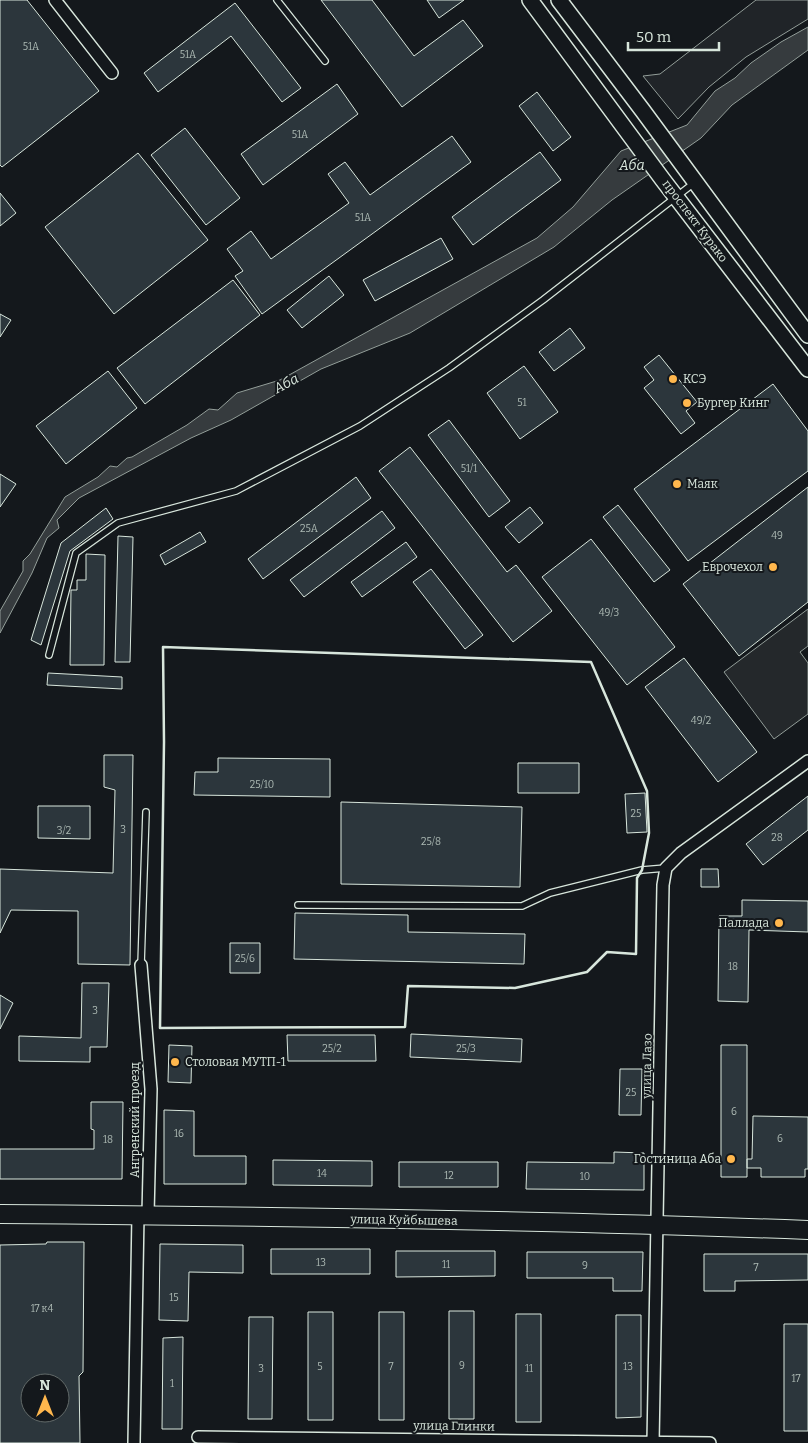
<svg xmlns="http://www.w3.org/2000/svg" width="808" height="1443" font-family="Bitter,serif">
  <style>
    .green { fill: #202428; stroke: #939e99 }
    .parking { fill: #24282b; stroke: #939e99 }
    .water { fill: #363b3e; stroke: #939e99 }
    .building { fill: #2c363c; stroke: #d8e6dc; fill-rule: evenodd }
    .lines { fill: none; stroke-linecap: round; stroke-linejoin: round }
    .service-casing { stroke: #d8e6dc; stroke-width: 8 }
    .minor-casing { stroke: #d8e6dc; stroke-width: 14 }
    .secondary-casing { stroke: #d8e6dc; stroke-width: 18 }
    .primary-casing { stroke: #d8e6dc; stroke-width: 20 }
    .service { stroke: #14181c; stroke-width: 5.5 }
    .minor { stroke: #14181c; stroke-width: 11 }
    .secondary { stroke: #14181c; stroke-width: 15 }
    .primary { stroke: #14181c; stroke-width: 18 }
    .wall { stroke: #d8e6dc; stroke-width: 2.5 }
    .poi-dot { fill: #ffb74d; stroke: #14181c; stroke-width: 2 }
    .labels { text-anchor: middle; stroke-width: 4; stroke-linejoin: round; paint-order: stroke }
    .number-label { font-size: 10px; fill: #adbab4 }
    .street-label { font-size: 12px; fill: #d8e6dc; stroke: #14181c }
    .poi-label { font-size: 12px; fill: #d8e6dc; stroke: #14181c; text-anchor: start }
    .water-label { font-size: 14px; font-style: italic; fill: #d8e6dc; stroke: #14181c }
  </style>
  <rect width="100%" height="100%" fill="#14181c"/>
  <!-- green -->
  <path class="green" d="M756,0h52v19l-62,38 -37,30 -31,32 -35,-43 17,-2z"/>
  <!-- parking -->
  <path class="parking" d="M808,609v37l-8,6 8,11v51l-34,25 -50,-67z"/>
  <!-- water -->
  <path class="water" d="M808,27v23l-76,55 -31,33 -89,62 -58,47 -144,86 -89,36 -90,51 -40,18 -112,60 -22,22 2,8 -12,10 -15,35 -32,60v-22l23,-40v-10l7,-7 35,-57 33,-20 12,-11 7,1 10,-9 5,-1 55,-32 22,-16 9,1 19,-17 43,-13 257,-142 36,-31 48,-56 66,-26 28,-34 20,-13 16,-15 30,-21z"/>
  <!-- building -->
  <path class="building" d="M0,0h27l72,91 -97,76 -2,-2z
    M321,0h51l42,56 49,-36 20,26 -81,61z
    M427,0h37l-25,18z
    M235,3l66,85 -19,14 -51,-66 -73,56 -14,-19z
    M337,84l21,30 -95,71 -22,-31z
    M537,92l34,45 -18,14 -34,-45z
    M185,128l55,70 -34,27 -55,-70z
    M452,136l19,26 -209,152 -27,-38 8,-5 -16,-22 24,-18 20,28 78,-56 -21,-29 17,-12 25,33z
    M540,152l21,28 -88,65 -21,-28z
    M138,153l70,87 -94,74 -69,-87z
    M0,193l16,20 -16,13z
    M441,238l12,21 -78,42 -12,-21z
    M329,276l15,19 -42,33 -15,-18z
    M233,280l27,35 -115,89 -28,-36z
    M0,314l11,6 -11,17z
    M570,328l15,20 -31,23 -15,-19z
    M659,355l38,47 -11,9 9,12 -14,11 -37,-46 10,-8 -10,-13z
    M524,366l34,46 -38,27 -33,-46z
    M108,371l29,37 -71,56 -30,-38z
    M773,384l35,47v40l-120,90 -54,-72z
    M449,420l61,81 -21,16 -61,-82z
    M410,447l97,125 9,-7 36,46 -39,31 -134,-171z
    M0,474l16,10 -16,23z
    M356,477l15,21 -108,81 -15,-20z
    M808,487v115l-69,54 -56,-72z
    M618,505l52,65 -16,12 -51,-65z
    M530,507l13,16 -24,20 -14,-16z
    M106,508l7,11 -43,32 -29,94 -10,-5 30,-97z
    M382,511l13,17 -91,69 -14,-17z
    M200,532l6,10 -41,23 -5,-10z
    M118,536l15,1 -3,125h-15z
    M591,539l84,108 -48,38 -85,-108z
    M406,542l11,15 -55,40 -11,-15z
    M86,554l19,1 -1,110h-34l1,-75h6v-10h9z
    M431,569l52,66 -18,14 -52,-67z
    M684,658l73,94 -39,30 -73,-95z
    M48,673l74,4v12l-75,-4z
    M104,755h29l-3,210 -52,-1v-53l-67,-1 -11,23v-64l113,4 2,-83 -11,-3z
    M218,758l112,1v38l-136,-2 1,-23h23z
    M518,763h61v30h-61z
    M645,793l2,39 -20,1 -2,-39z
    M808,796v34l-45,35 -17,-21z
    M341,802l181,5 -2,80 -179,-3z
    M38,806h52v33l-52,-1z
    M701,869h17l1,18h-18z
    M742,900l66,1v31l-59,-2 -1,72 -30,-1 1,-85h23z
    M295,913l113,2v17l117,2 -1,30 -230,-5z
    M230,943h30v30h-30z
    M82,983h27l-2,64h-17v15l-71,-1v-25l62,2z
    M0,995l13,8 -13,26z
    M411,1034l111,5 -1,23 -111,-5z
    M287,1035h88l1,26h-88z
    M169,1045l23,1 -1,37 -23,-1z
    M721,1045h26v132h-26z
    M620,1069h22l-1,46h-22z
    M91,1102h32l-1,77h-122v-30h94v-19l-3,-1z
    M164,1110l30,1v45h52v28h-82z
    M753,1116l55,1v52h-3v8h-44v-9h-14v-9h5z
    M614,1152l30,1v37l-118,-1 1,-27 87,1z
    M273,1160l99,1v25l-99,-1z
    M399,1162h99v25h-99z
    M47,1242h37l-1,130 -4,4 1,67h-80v-198l46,-1zM30,1383h30v30h-30z
    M160,1244l83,1v28l-54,-1 -1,49 -29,-1z
    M271,1249h99v25h-99z
    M396,1251h99v25l-99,1z
    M527,1252h116l-1,39h-29v-13h-86z
    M704,1254h104v26l-73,1v10h-31z
    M449,1311h25v108h-25z
    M308,1312h25v108h-25z
    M379,1312h25v108h-25z
    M516,1314h25v108h-25z
    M616,1315h25v102l-25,1z
    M249,1317h24l-1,102h-24z
    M784,1324h24v107h-24z
    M183,1337l-1,92h-20l1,-91z"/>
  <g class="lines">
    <!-- service casing -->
    <g class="service-casing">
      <path id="service" d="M277,0l48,61
        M49,655l27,-102 42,-30 118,-32 124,-65 89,-58 94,-68 151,-117
        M298,905l224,1 28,-13 92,-23 24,-2
        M141,965l5,-153"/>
    </g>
    <!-- minor casing -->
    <g class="minor-casing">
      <path id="minor" d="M55,0l57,73
        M141,965l10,124 -3,125
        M198,1437l512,6
        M134,1443l4,-228
        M653,1443l10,-558 3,-17 15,-15 127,-92"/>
    </g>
    <!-- secondary casing -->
    <g class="secondary-casing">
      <path id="secondary" d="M530,0l133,180 145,189
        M559,0l84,111 165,224"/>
    </g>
    <!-- primary casing -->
    <g class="primary-casing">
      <path id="primary" d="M0,1214c269,2 539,6 808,16"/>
    </g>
    <!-- service -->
    <use href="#service" class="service"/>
    <!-- minor -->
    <use href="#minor" class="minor"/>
    <!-- secondary -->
    <use href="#secondary" class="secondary"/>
    <!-- primary -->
    <use href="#primary" class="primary"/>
    <!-- wall -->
    <path class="wall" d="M163,647l428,15 56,129 2,42 -7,37 -5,8 -1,76 -29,-2 -20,20 -72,16 -107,-2 -3,41 -245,1 4,-286z"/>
  </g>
  <!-- markers -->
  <g class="poi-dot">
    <circle cx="673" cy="379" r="5"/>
    <circle cx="687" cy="403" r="5"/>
    <circle cx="677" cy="484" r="5"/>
    <circle cx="773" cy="567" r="5"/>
    <circle cx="779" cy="923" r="5"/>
    <circle cx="175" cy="1062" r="5"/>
    <circle cx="731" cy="1159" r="5"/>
  </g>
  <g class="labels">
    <!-- number labels -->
    <g class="number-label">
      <text x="31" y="50">51А</text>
      <text x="188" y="58">51А</text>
      <text x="300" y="138">51А</text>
      <text x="363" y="221">51А</text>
      <text x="522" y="406">51</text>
      <text x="469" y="472">51/1</text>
      <text x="309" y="532">25А</text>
      <text x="777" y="539">49</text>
      <text x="609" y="616">49/3</text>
      <text x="701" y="724">49/2</text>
      <text x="262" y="788">25/10</text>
      <text x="636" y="817">25</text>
      <text x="123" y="833">3</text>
      <text x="64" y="834">3/2</text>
      <text x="777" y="841">28</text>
      <text x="431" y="845">25/8</text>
      <text x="245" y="962">25/6</text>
      <text x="733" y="970">18</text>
      <text x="95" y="1014">3</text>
      <text x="332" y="1052">25/2</text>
      <text x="466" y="1052">25/3</text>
      <text x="631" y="1096">25</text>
      <text x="734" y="1115">6</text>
      <text x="179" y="1137">16</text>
      <text x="780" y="1142">6</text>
      <text x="108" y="1143">18</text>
      <text x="322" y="1177">14</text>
      <text x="449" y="1179">12</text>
      <text x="585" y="1180">10</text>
      <text x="321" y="1266">13</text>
      <text x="446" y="1268">11</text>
      <text x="585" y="1269">9</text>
      <text x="756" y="1271">7</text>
      <text x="174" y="1301">15</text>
      <text x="42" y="1312">17 к4</text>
      <text x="462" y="1369">9</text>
      <text x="320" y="1370">5</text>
      <text x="391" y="1370">7</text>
      <text x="628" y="1370">13</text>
      <text x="261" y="1372">3</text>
      <text x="529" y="1372">11</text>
      <text x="796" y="1382">17</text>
      <text x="172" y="1387">1</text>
    </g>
    <!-- street labels -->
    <g class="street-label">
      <text transform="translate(695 221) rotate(53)" y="4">проспект Курако</text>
      <text transform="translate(647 1066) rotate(-89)" y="4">улица Лазо</text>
      <text transform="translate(135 1120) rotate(-90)" y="4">Ангренский проезд</text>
      <text transform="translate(404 1220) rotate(1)" y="4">улица Куйбышева</text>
      <text transform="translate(454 1426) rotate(1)" y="4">улица Глинки</text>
    </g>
    <!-- poi labels -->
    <g class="poi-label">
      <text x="683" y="383">КСЭ</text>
      <text x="697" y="407">Бургер Кинг</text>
      <text x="687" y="488">Маяк</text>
      <text x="763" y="571" text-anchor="end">Еврочехол</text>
      <text x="769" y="927" text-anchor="end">Паллада</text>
      <text x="185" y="1066">Столовая МУТП-1</text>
      <text x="721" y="1163" text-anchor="end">Гостиница Аба</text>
    </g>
    <!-- water labels -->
    <g class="water-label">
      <text x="632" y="170">Аба</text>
      <text transform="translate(286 383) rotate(-28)" y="5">Аба</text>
    </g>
  </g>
  <!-- north arrow -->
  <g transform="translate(45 1398)"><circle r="24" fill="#14181c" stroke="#626a69"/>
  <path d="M0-4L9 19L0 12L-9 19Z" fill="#ffb74d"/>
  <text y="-8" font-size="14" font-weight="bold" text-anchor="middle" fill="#d8e6dc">N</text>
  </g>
  <!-- scale -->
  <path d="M628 42v8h91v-8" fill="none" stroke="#d8e6dc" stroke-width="2.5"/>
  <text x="636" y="42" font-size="15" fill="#d8e6dc" stroke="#14181c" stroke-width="4" paint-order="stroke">50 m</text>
</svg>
